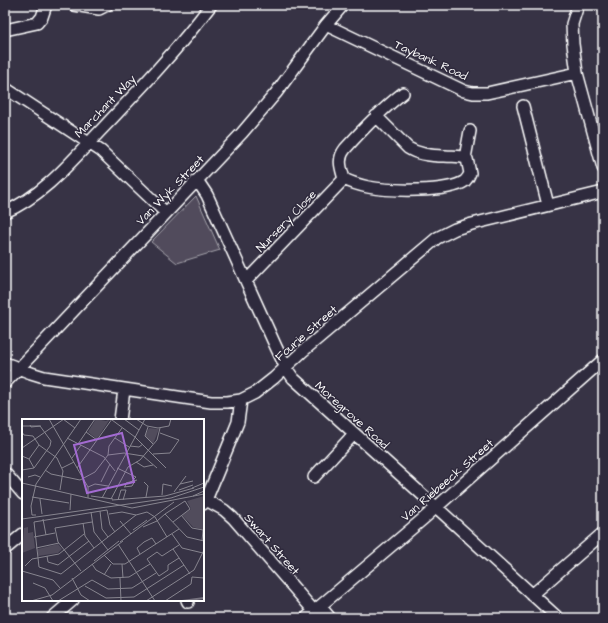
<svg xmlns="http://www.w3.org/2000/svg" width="608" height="623" font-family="'Architects Daughter',sans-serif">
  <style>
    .green { fill: #514c5c; stroke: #a8a6ae }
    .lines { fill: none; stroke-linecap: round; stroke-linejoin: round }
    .minor-casing { stroke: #fff; stroke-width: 14 }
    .minor { stroke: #2f2a3d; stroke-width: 11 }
    .labels { text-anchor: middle; stroke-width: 3; stroke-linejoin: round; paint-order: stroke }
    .street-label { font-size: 12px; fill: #fff; stroke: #2f2a3d }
    .inset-river { fill: none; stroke: #76737f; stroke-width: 2 }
    .inset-road { fill: none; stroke: #87858f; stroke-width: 1 }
    .view { fill: #a36bd2; fill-opacity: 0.15; stroke: #a36bd2; stroke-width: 2 }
    .inset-edge { fill: none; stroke: #fff; stroke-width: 2 }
  </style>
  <rect width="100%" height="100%" fill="#373345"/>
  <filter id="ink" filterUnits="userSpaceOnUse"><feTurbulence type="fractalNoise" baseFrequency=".025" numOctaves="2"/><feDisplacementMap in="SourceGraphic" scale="8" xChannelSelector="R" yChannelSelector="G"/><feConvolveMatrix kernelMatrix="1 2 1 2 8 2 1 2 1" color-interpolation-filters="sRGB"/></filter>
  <g filter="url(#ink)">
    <!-- green -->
    <path class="green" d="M196,196l24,54 -43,13 -26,-21z"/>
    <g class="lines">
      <!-- minor casing -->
      <g class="minor-casing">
        <path id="minor" d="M74,5l25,4 8,-4
          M578,5l-6,19 1,20 4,29 26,95
          M326,25l138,66 9,2h14l90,-20
          M5,30l32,-7 5,-6 4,-12
          M5,88l96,63 65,62
          M523,106l25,99
          M376,116l32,32c11,7 24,8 37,8 8,1 15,-1 22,3l3,14c-1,3 -3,6 -5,8 -17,12 -77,10 -97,6 -9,-2 -16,-4 -24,-8 -3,-11 -7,-20 1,-30 18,-20 36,-39 58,-56
          M465,158l5,-27
          M197,180l10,15 69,152 10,21 7,10 143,129 122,111
          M5,212c40,-17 69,-54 98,-84 38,-40 75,-79 108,-123
          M246,281l98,-102
          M5,363l26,10 13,4 167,25h16l14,-2 14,-7 19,-15 29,-27 134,-113 18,-9 17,-5 131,-32
          M5,383l237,-250 34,-40 50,-68 17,-20
          M120,420l4,-30
          M5,473l18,21
          M314,477l40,-43
          M206,500l18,10 9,8 81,93
          M203,504l3,-4 28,-68 4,-10 3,-22
          M5,549l18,-15
          M532,595l71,-62
          M187,600l1,2
          M320,606l10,12
          M52,618l21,-18
          M306,618l117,-99 180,-159"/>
      </g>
      <!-- minor -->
      <use href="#minor" class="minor"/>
    </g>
  </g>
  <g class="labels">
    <!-- street labels -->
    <g class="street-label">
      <text transform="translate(431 60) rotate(25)" y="4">Taybank Road</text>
      <text transform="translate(105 106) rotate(-46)" y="4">Marchant Way</text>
      <text transform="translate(170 190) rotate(-46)" y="4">Van Wyk Street</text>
      <text transform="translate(286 221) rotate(-46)" y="4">Nursery Close</text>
      <text transform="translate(306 333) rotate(-41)" y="4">Fourie Street</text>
      <text transform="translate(352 415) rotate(42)" y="4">Moregrove Road</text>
      <text transform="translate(447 480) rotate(-41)" y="4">Van Riebeeck Street</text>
      <text transform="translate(272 544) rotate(49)" y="4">Swart Street</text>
    </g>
  </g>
  <!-- overview -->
  <g transform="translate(22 419)">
    <rect width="182" height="182" fill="#373345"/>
    <path d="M74,0l10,2 4,-2 -13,20 -9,-7zM127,9l10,1 -6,15 -8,-8zM182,77v34l-11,-3 -11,-12 9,-6 -4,-8zM6,108v6l5,-1 2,16 -13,5 2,-25zM36,125l4,5 -4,4 -20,3v-7z" fill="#514c5c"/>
    <path class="inset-river" d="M160,182l22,-3"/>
    <path class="inset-road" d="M27,0l39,68v11M41,0l12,9M102,0l15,11M114,0l11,7 11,2 11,-2 2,-7M90,1l23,17 31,31M8,6l1,2 10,-1M0,7h18l11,15 -1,5 -16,22 -12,2M126,8l-3,9 8,8M0,13l2,3 9,1 6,9 18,13 6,13 -3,19M64,13l11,8M45,19l37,19 11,14M93,19l14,9M56,25l17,-25M108,27l9,1 4,-3M0,29l42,-29M131,35l17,-1 9,-13 -19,-7M86,36l1,-9 13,-18M0,37l7,3 5,9M50,39l9,-13M7,40l10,-14M114,43l8,5 9,-2M40,49l12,-6M55,49l35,-49M95,49l19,9 -5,5M23,51l6,4 29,6 15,-8 13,-17 16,-2 19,3 14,12M6,58l7,-2 5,2M79,63l9,-18M122,63l4,4 -2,11M0,64l110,25 72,-14M158,65l13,-3M66,68l7,-3 13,2M102,68l8,-1 3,-5M103,68l1,-4 11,-3M170,69l12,-5M157,71l14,-5M152,73l12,-16M140,76l1,-11 9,2M69,77l22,3M171,77l11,-5M10,78l37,6M80,79l43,-79M18,80l2,15M89,80l17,-32 12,-7 17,-20 3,-12M90,81l53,-4 29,-8M96,81l3,-10h5l-3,10M48,91l1,-16M78,92l2,18 6,8M69,93l3,20 14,18M87,95l13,-2 14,3M143,95l20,-13 5,8 -17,13M14,96h-4l-1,-9 5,-22 45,-65M159,96l11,13 11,2 -1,11M0,100l149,-21 33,-11M21,100l3,16M98,102l11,13M61,104l2,13 9,12M121,108l14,-6 8,-7 22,23 17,4M111,111l14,-10M93,113l-5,-7 -3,-15 -73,12 5,45 22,7 75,-59 11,-3 8,5 12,20M150,115l10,14 21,5M12,118l21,-4M98,123l54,-40M96,125l37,57M14,129l23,-5M151,130l17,25M118,135l-3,-6 7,-6 8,-4 4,6M82,136l9,9h12l54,-35M25,137l1,6 10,3 31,-24M157,139l-11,7v5l-9,6 -12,-17 10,-7 5,4 17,-11M72,142l25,-20M70,145l4,6 15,8 18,-1 21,-13M100,145l1,14M3,147l7,-7 27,-5 25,-20M0,152l31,9 7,8M59,152l-23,-29 -3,-14 37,-6M82,156l7,-11M170,158l12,1M50,159l9,17 9,6M98,159l1,23M11,164l12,5 8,13M63,167l21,12 28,-1 50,-32M9,182l21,-6 71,-54M36,182l34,-21 16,9 24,-1 24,-15M124,182l48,-31 10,-20M143,182l26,-17 1,-7"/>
    <path class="view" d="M100,14l12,49 -47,11 -13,-48z"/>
    <rect width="182" height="182" class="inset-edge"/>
  </g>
  <!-- margin -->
  <rect width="608" height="623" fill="none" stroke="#2f2a3d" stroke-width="20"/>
  <rect x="10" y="10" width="588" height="603" fill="none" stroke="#fff" stroke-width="1.5" filter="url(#ink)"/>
</svg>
